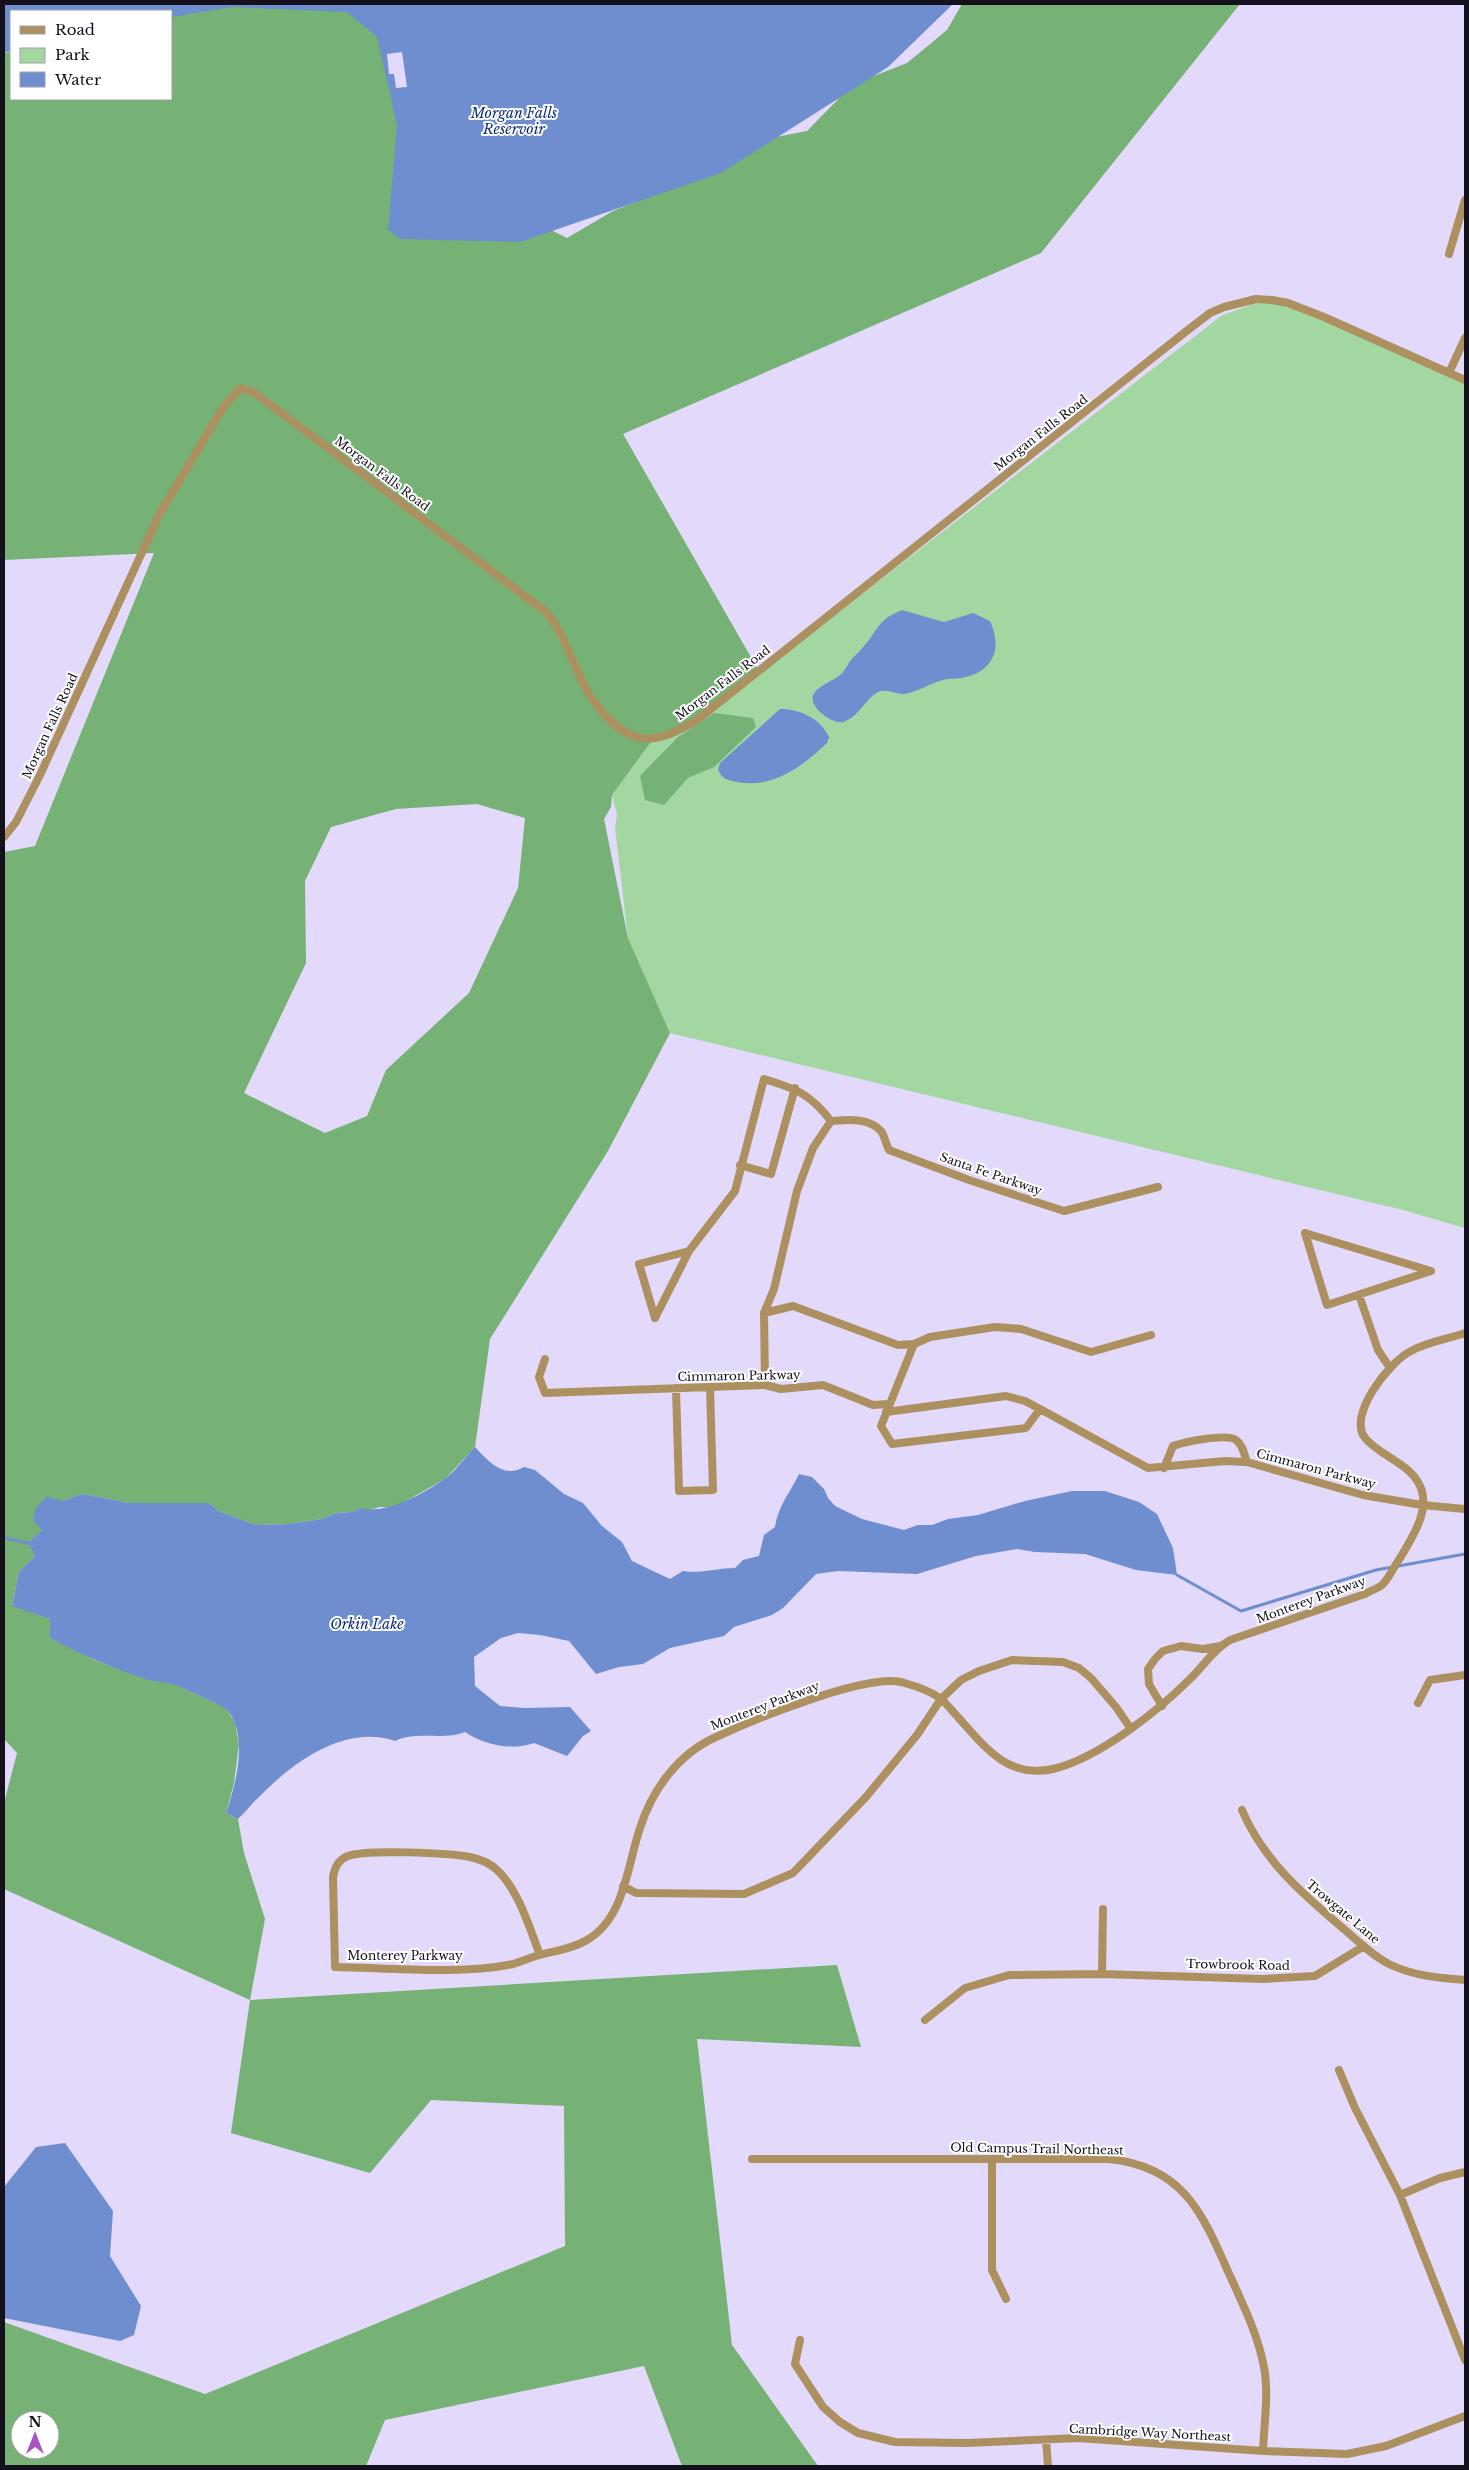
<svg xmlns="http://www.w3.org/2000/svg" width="1469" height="2470" font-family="'Libre Baskerville',serif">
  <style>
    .green { fill: #a3d7a2 }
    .forest { fill: #76b175; fill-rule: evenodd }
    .water { fill: #6e8ed0 }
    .pier { fill: #e3d9fa }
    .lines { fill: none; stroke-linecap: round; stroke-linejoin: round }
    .stream { stroke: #6e8ed0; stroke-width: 3 }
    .street { stroke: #ad905f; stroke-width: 8 }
    .labels { text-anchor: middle; stroke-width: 4; stroke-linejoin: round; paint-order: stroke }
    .street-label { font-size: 12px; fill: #15111c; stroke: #fff }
    .water-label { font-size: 14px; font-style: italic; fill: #0f2d7a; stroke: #fff }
  </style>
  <rect width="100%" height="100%" fill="#e3d9fa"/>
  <!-- green -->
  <path class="green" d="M1274,296l87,34 104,51v847l-62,-18 -733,-177 -42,-95 -13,-110 2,-13 -5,-20 42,-57 48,-20 519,-402z"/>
  <!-- forest -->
  <path class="forest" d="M160,4h223l144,214 40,20 46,-27 67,-27 60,-40 67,-13 46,-47 54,-21 40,-33 15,-26h278l-199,249 -418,181 137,239 -58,45 -48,20 -42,57 -1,12 -7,12 24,119 42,95 -62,118 -118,188 -15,108 -30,32 -50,28h-16l-11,4 -9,-3 -6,4 -16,1 -15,6 -33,5 -33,1 -38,-14 -9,-8h-79l-48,-9 -21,7 -19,29 -14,13 7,13 -16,16 -7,33 38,14v19l47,23 54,19 23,4 52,24 9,15 4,21 -5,39 -8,30 12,6 6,34 21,66 -15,81 587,-35 24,82 -164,-8 35,306 86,121h-136l-38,-100 -259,54 -19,46h-362v-144l201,72 360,-148 -1,-140 -133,-6 -61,73 -139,-40 19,-133 -246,-111v-86l13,-50 -13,-14v-887l31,-6 119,-293 -150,7v-506l7,-4v49h160v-88zM477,804l48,14 -7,70 -49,105 -83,77 -19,46 -42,17 -81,-40 62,-130 -1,-82 26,-54 65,-18zM20,2420h30v30h-30z
    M714,713l39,5 3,9 -42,40 -26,11 -24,27 -19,-5 -5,-24 38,-39z"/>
  <!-- water -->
  <path class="water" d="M4,4h949l-65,63 -167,106 -201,69 -120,-3 -12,-9 9,-105 -20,-88 -30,-25 -115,-5 -61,10v-6h-160v39l-7,3z
    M902,610l42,12 29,-9 17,8c13,28 3,51 -28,57 -6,1 -13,0 -19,2 -13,3 -25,12 -39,14 -9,0 -18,-6 -26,-2 -13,7 -19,25 -35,30 -11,3 -39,-18 -28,-30 4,-6 19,-12 25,-17 5,-4 7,-10 11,-15 6,-7 13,-13 18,-20 12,-17 12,-21 33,-30z
    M780,709c20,0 40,9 49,28l-2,6c-25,24 -55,46 -90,39 -9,-2 -15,-3 -19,-12l2,-7z
    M475,1447c14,15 29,32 49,20l11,3 29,24 19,9 19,23 20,16 10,19 38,18 13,-8c18,3 34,-3 52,-3l8,-8 16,-4 5,-21 11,-8c3,-21 15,-34 24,-53l13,3 12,12 4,9 7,8 27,13 42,11 14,-5h14l16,-6 30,-4 47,-14 47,-10h33l34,11 18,12 16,34 4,27 -41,-5 -51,-16 -50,-2 -18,-3 -41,7 -59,18 -79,-3 -22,3 -33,34 -11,7 -38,12 -10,9 -54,12 -27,16 -24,3 -23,7 -27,-33 -29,-6 -22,-2 -17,5 -27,19 1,29 25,20 25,2 45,-1 21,24 -8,5 -16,20 -33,-13c-22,8 -50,2 -69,-11 -22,9 -48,-2 -70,9 -50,-17 -102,21 -136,56 -8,7 -13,15 -21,22l-12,-6c10,-29 23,-78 1,-103 -2,-3 -50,-25 -55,-26 -8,-2 -16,-2 -23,-4 -34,-11 -68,-25 -99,-42v-19l-38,-13 7,-34 16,-16 -7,-13 14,-13 -9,-10 3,-12 11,-12 14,5 21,-7 48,9h79l9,8 38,14 33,-1 33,-5 15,-6 16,-1 6,-4c26,7 62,-13 84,-28 12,-8 22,-23 32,-33z
    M65,2143l48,68 -3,45 31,50 -7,29 -14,6 -116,-23v-131l32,-40z"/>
  <!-- pier -->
  <path class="pier" d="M402,52l5,35 -11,1 -2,-14h-5l-2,-20z"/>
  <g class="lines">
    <!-- stream -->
    <path class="stream" d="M4,1538l24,5
      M1177,1575l64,36 135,-41 89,-16"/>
    <!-- street -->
    <path class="street" d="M1449,254l16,-54
      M1449,373l16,-35
      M4,837l12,-15 24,-47 120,-262 64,-107 17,-18 14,5 291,219c18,21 24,46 37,71 12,24 40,61 72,55 15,-2 28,-10 42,-18l487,-387 26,-20 14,-6 32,-8 16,1 16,3 36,14 141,63
      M740,1165l31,9 24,-86
      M1305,1233l22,72 104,-34
      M1305,1233l126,38
      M1359,1295l19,55 12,18
      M764,1313l29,-7 105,39 16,-1 16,-7 65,-10 26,2 70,23 60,-17
      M655,1318l34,-67 46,-60 29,-112c33,10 46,15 67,42 16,-1 37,-4 50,10 3,4 5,13 8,19l80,30 95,31 94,-24
      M655,1318l-16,-54 50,-13
      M914,1344l-33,82 11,18 134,-16 14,-19 108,59 77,-7 22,1 116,33 59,10 43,4
      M545,1359l-6,18 6,16 220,-8 16,4 42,-4 50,20 15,-1
      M765,1385l-1,-72 10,-24 23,-98 16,-43 18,-27
      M676,1388l3,103 34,-1 -3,-103
      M886,1412l120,-16 19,5 15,8
      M1164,1468l9,-22c11,-4 53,-13 63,-6 7,5 8,14 11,22
      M1418,1703l12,-23 35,-5
      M1162,1706l-13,-22 -1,-15 7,-10 8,-8 18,-5 22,3 17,-3
      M1242,1810c22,52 62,85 103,120 14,12 29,27 46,35 24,11 48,13 74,15
      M623,1886l13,7 108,1 49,-21 73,-76 51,-62 24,-36 20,-19 18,-9 33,-11 51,2 16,6 12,10 25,29 15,22
      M540,1955c-10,-26 -22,-66 -43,-85 -7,-7 -18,-11 -27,-13 -20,-4 -106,-8 -122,-1 -10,4 -13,11 -15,21l2,90c53,1 127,8 178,-3 9,-3 17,-6 26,-9 16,-4 33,-6 48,-15 38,-22 40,-74 53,-112 12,-38 38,-74 76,-91 37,-17 148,-63 185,-55 11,3 32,10 41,18 5,4 10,11 15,16 27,30 50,63 96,53 46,-11 105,-58 138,-91 13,-13 23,-29 39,-38l135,-46c5,-3 12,-5 17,-9 6,-5 10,-15 15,-22 13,-22 37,-55 21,-81 -12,-20 -39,-27 -53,-44 -18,-23 25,-77 46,-87 16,-9 37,-12 54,-18
      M1102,1974l1,-65
      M925,2020l40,-32 44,-13 93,-1 161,5 52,-3 49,-30
      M1339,2070l16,38 45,87 65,165
      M752,2159h357c77,8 94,57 122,119 13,29 27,57 33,89 5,27 0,57 -1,84
      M992,2159v111l14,29
      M1400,2195l40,-17 25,-6
      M800,2340l-5,24 28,43 17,15 18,11 37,9 72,1 111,-5 185,13 84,3 39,-8 79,-30
      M1046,2440l2,26"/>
  </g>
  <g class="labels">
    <!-- street labels -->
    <g class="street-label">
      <text transform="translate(1041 433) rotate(-38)" y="4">Morgan Falls Road</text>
      <text transform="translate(382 474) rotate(37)" y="4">Morgan Falls Road</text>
      <text transform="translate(723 683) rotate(-37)" y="4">Morgan Falls Road</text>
      <text transform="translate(50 726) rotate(-65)" y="4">Morgan Falls Road</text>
      <text transform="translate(991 1174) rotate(19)" y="4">Santa Fe Parkway</text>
      <text transform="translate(739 1376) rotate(-1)" y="4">Cimmaron Parkway</text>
      <text transform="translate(1316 1469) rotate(15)" y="4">Cimmaron Parkway</text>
      <text transform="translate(1311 1600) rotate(-20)" y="4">Monterey Parkway</text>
      <text transform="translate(765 1706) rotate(-21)" y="4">Monterey Parkway</text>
      <text transform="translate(1343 1912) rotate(40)" y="4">Trowgate Lane</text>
      <text x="405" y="1960">Monterey Parkway</text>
      <text transform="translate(1238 1965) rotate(1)" y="4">Trowbrook Road</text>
      <text transform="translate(1037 2149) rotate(1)" y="4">Old Campus Trail Northeast</text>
      <text transform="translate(1150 2433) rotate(3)" y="4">Cambridge Way Northeast</text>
    </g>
    <!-- water labels -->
    <g class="water-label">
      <text x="514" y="118">Morgan Falls<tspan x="514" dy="16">Reservoir</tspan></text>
      <text x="367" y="1629">Orkin Lake</text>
    </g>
  </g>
  <!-- border -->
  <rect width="1469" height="2470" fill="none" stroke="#15111c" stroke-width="10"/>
  <!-- legend -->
  <rect x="10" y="10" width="162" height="90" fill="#ffffff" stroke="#a1a0a4"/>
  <rect x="20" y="26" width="25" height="8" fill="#ad905f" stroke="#a1a0a4"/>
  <text x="55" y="35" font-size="15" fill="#15111c">Road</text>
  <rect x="20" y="48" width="25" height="15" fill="#a3d7a2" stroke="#a1a0a4"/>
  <text x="55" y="60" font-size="15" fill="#15111c">Park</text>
  <rect x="20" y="72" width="25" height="15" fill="#6e8ed0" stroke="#a1a0a4"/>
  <text x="55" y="85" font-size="15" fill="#15111c">Water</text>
  <!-- north arrow -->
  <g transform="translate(35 2435)"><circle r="24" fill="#ffffff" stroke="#a1a0a4"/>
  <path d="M0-4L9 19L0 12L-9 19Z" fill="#aa54c1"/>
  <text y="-8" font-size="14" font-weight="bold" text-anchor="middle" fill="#15111c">N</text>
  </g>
</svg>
